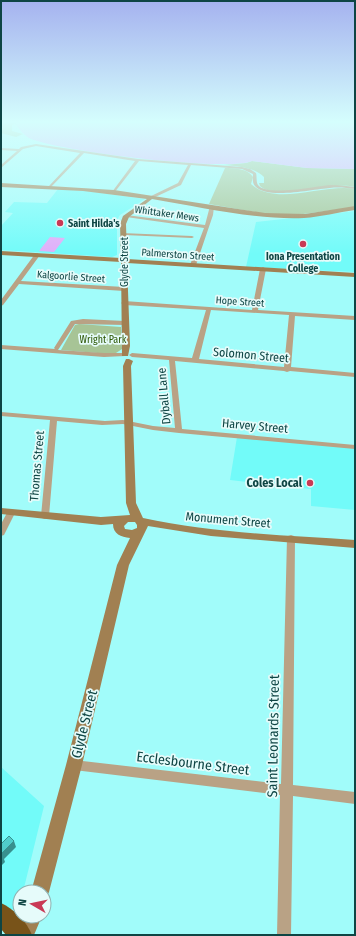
<svg xmlns="http://www.w3.org/2000/svg" width="356" height="936" font-family="'Fira Sans Condensed',sans-serif">
  <style>
    .built { fill: #72fbf9 }
    .green { fill: #a7c496 }
    .water { fill: #e0aef9 }
    .lines { fill: none; stroke-linecap: round; stroke-linejoin: round }
    .street { fill: #b9a285; fill-rule: evenodd }
    .secondary { fill: #a18052; fill-rule: evenodd }
    .highway { fill: #785319; fill-rule: evenodd }
    .shaded-wall { fill: #38908e }
    .building { fill: #50cdcb; stroke: #38908e }
    .poi-dot { fill: #c93955; stroke: #e6fbfa; stroke-width: 1.5 }
    .labels { text-anchor: middle; stroke-width: 3.5; stroke-linejoin: round; paint-order: stroke }
    .far-street-label { font-size: 10px; fill: #0e4544; stroke: #e6fbfa }
    .far-poi-label { font-size: 10px; font-weight: bold; fill: #0e4544; stroke: #e6fbfa; text-anchor: start }
    .far-park-label { font-size: 10px; fill: #2b5500; stroke: #e6fbfa }
    .street-label { font-size: 12px; fill: #0e4544; stroke: #e6fbfa }
    .poi-label { font-size: 12px; font-weight: bold; fill: #0e4544; stroke: #e6fbfa; text-anchor: end }
    .near-street-label { font-size: 14px; fill: #0e4544; stroke: #e6fbfa }
  </style>
  <rect width="100%" height="100%" fill="#a1fcfa"/>
  <!-- built -->
  <path class="built" d="M58,189l29,2 58,8 -25,16 -3,5v35l-5,2 -111,-7v-24l12,-13 -8,-1 9,-10 33,1z
    M355,211v61l-109,-5 10,-45z
    M237,437l118,11v62l-44,-4v-17l-81,-9z
    M1,767l43,39 -21,86h-3v9l-3,8 -11,1 -5,-6z"/>
  <!-- green -->
  <path class="green" d="M1,123h16l-5,2v6l11,3 -7,3 -15,-4 2,-6 -2,-1z
    M252,161l55,7 48,1v18c-24,-6 -78,14 -95,-1l-1,-3h5v-6c-10,-10 -27,-11 -40,-12l22,-2z
    M225,168c9,0 22,0 28,9l-2,7c25,23 74,-1 104,5v18l-66,9h-12l-68,-12z
    M79,324l42,3 1,22 -6,4 -6,1 -49,-4 14,-25z"/>
  <!-- water -->
  <path class="water" d="M20,123h335v46l-48,-1 -55,-7c-26,11 -196,-10 -223,-23 -5,-3 -10,-9 -13,-13z
    M50,237l15,1 -11,14 -15,-1z"/>
  <g class="lines">
    <!-- street -->
    <path class="street" d="M36,144l102,15 104,8 8,2 6,4c1,3 0,9 2,12 9,12 59,1 72,0 9,0 17,1 25,2v2c-8,-1 -16,-2 -25,-1 -16,1 -64,12 -75,-2 -3,-3 -2,-8 -2,-12l-11,-5 -51,-4 -10,20 -30,14 -2,-1v-1l29,-14 10,-18 -49,-4 -25,32 -2,-1 23,-31 -51,-8 -34,35h-1v-2l31,-33 -44,-7 -13,3 -22,19v-3l16,-14 -16,-1v-2l18,1 2,-2z
      M210,206l4,1 -1,8 -17,50 -3,2 -3,-2 14,-37 -78,-11 -2,-1 2,-1 79,10z
      M122,233l70,3 2,1 -2,1 -68,-3 -2,-1z
      M37,253l3,2 -19,26 103,6 3,2 -3,2 -105,-7 -16,21 -2,1v-6l34,-46z
      M263,267l3,2 -8,41 97,6v4l-60,-4 -4,51 64,6v4l-65,-6 -3,1 -3,-1 -109,-10 7,68 173,16v4l-176,-16 -26,-3 -30,-6 -21,1 -45,-4 -8,95 -4,3 -3,-1 -1,-2 9,-96 -49,-4v-4l104,9 18,-1 30,6 22,2 -6,-68 -37,-3 -3,-2 3,-2 60,5 14,-48 -82,-5 -3,-2 3,-2 128,9 8,-41zM211,310l78,5 -5,52 -85,-8z
      M83,319l42,2 3,2 -3,2 -50,-1 -17,26 46,3h19l3,2 -1,1 -21,1 -103,-8v-4l54,4 -1,-1 17,-27z
      M11,510l4,3 -11,22 -3,1v-12l7,-13z
      M291,535l3,1 1,2 -2,247 62,7v12l-62,-8 -2,139h-14l3,-140 -206,-25 -4,-1 -2,-4 2,-4 4,-1 207,24 6,-246 1,-2z"/>
    <!-- secondary -->
    <path class="secondary" d="M1,183l113,7 151,23 40,1 50,-8v4c-17,2 -34,7 -51,8 -49,2 -103,-11 -152,-19l-23,18 -3,7 1,35 228,14v4l-228,-14 3,83 -2,10h-6l-1,-94 -120,-7v-4l120,7 -1,-34 3,-8 24,-17 -64,-8 -82,-4z
      M126,359h3l4,2 -2,5 5,137 7,15c67,15 143,17 212,22v8l-144,-12 -63,-10 -19,39 -47,200 -33,127 -3,6 -2,1v-7h-13l35,-127 51,-200 13,-27c-9,-1 -17,-4 -17,-14l-12,1 -100,-11v-6l100,9 29,-2 -4,-12 -3,-137zM128,522h7l2,3v3l-5,2 -7,-1 -1,-3z
      M24,916h18l-8,19h-20z"/>
    <!-- highway -->
    <path class="highway" d="M1,903c13,6 26,19 31,32h-26l-5,-6z"/>
  </g>
  <!-- shaded-wall -->
  <path class="shaded-wall" d="M14,841l2,6 -12,12 1,3 -4,4v-12z"/>
  <!-- building -->
  <path class="building" d="M9,836l5,5 -13,13v-10z"/>
  <!-- sky -->
  <linearGradient id="sky" x2="0" y2="1"><stop stop-color="#a5b2ef"/><stop offset="0.48" stop-color="#d5fefd"/><stop offset="1" stop-color="#d5fefd" stop-opacity="0"/></linearGradient>
  <rect width="356" height="254" fill="url(#sky)"/>
  <!-- markers -->
  <g class="poi-dot">
    <circle cx="60" cy="223" r="4"/>
    <circle cx="303" cy="244" r="4"/>
    <circle cx="310" cy="483" r="4"/>
  </g>
  <g class="labels">
    <!-- far-street labels -->
    <g class="far-street-label">
      <text transform="translate(167 213) rotate(8)" y="4">Whittaker Mews</text>
      <text transform="translate(178 254) rotate(4)" y="4">Palmerston Street</text>
      <text transform="translate(124 262) rotate(-90)" y="4">Glyde Street</text>
      <text transform="translate(71 276) rotate(4)" y="4">Kalgoorlie Street</text>
      <text transform="translate(240 301) rotate(4)" y="4">Hope Street</text>
    </g>
    <!-- far-poi labels -->
    <g class="far-poi-label">
      <text x="68" y="227">Saint Hilda's</text>
      <text x="303" y="260" text-anchor="middle">Iona Presentation<tspan x="303" dy="12">College</tspan></text>
    </g>
    <!-- far-park labels -->
    <g class="far-park-label">
      <text x="103" y="343">Wright Park</text>
    </g>
    <!-- street labels -->
    <g class="street-label">
      <text transform="translate(251 355) rotate(5)" y="4">Solomon Street</text>
      <text transform="translate(164 396) rotate(-95)" y="4">Dyball Lane</text>
      <text transform="translate(255 426) rotate(5)" y="4">Harvey Street</text>
      <text transform="translate(37 466) rotate(-85)" y="4">Thomas Street</text>
      <text transform="translate(228 520) rotate(5)" y="4">Monument Street</text>
    </g>
    <!-- poi labels -->
    <g class="poi-label">
      <text x="302" y="487">Coles Local</text>
    </g>
    <!-- near-street labels -->
    <g class="near-street-label">
      <text transform="translate(84 724) rotate(-76)" y="5">Glyde Street</text>
      <text transform="translate(273 736) rotate(-89)" y="5">Saint Leonards Street</text>
      <text transform="translate(193 763) rotate(7)" y="5">Ecclesbourne Street</text>
    </g>
  </g>
  <!-- border -->
  <rect width="356" height="936" fill="none" stroke="#0e4544" stroke-width="4"/>
  <!-- north arrow -->
  <g transform="translate(32 904) rotate(279)"><circle r="19" fill="#e6fbfa" stroke="#90b2b1"/>
  <path d="M0-3L7 15L0 10L-7 15Z" fill="#c93955"/>
  <text y="-6" font-size="11" font-weight="bold" text-anchor="middle" fill="#0e4544">N</text>
  </g>
</svg>
